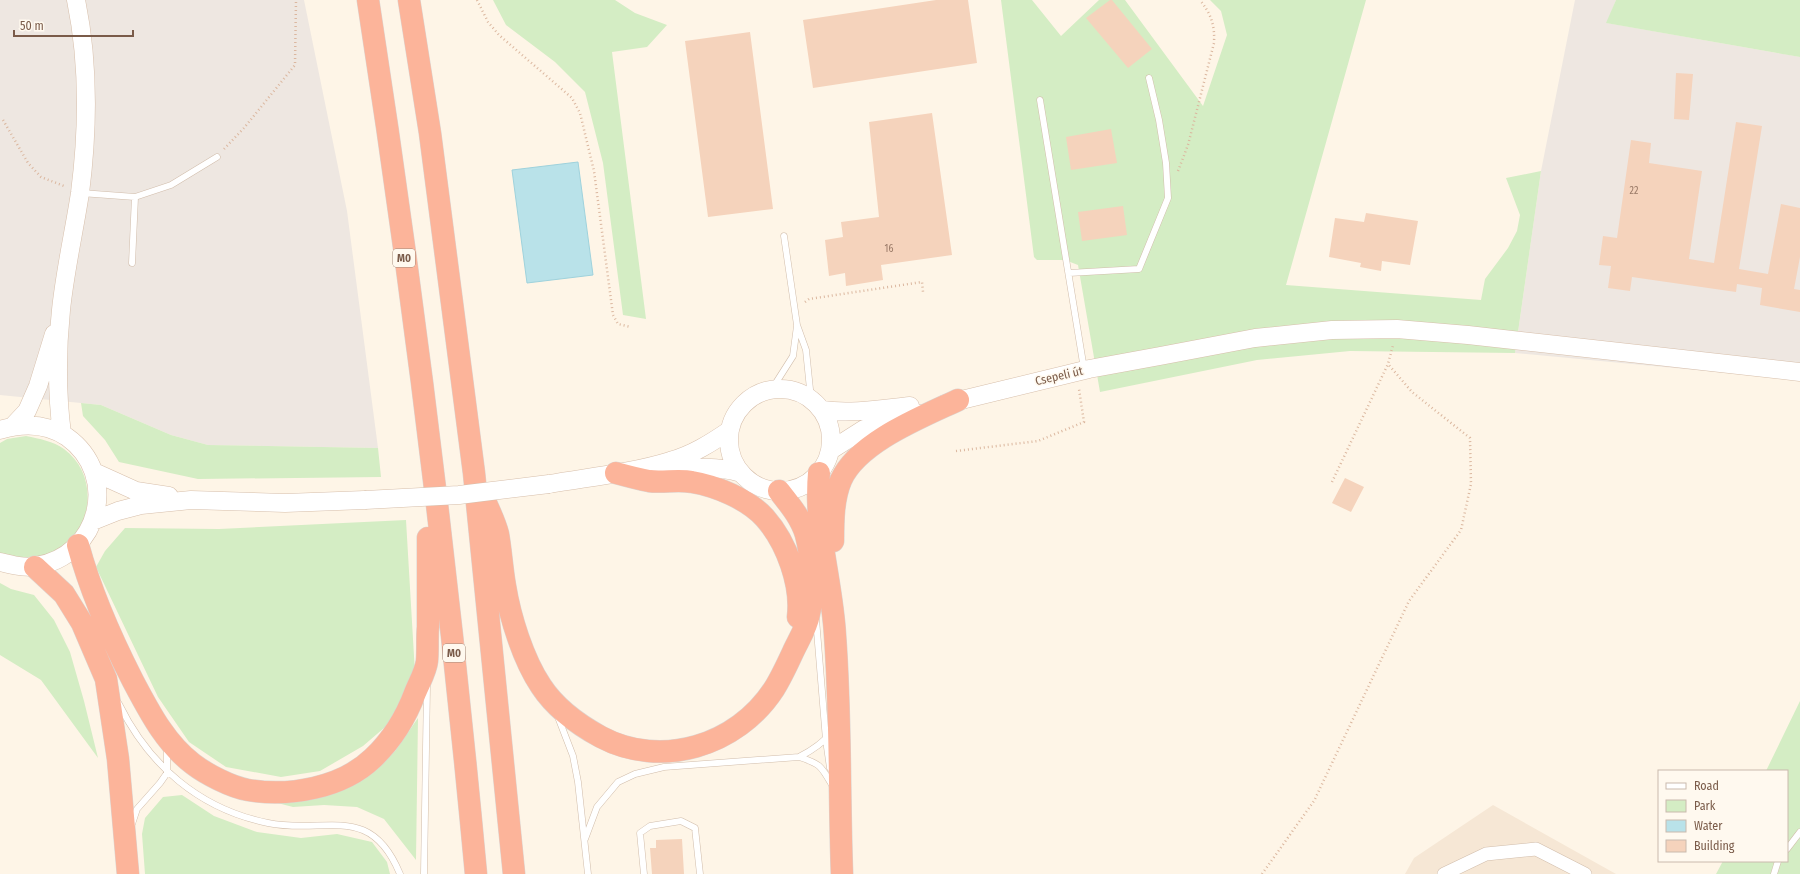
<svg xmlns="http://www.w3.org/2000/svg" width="1800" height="874" font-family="'Fira Sans Condensed',sans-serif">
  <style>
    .residential { fill: #f6e7d5 }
    .industrial { fill: #eee7e1 }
    .green { fill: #d4edc4 }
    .water { fill: #b9e2e9; stroke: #9fd2dc }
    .building { fill: #f5d3bc }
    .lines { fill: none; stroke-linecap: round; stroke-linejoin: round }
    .lane-casing { stroke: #d1bdab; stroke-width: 7 }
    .street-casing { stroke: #d1bdab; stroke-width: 14 }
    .secondary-casing { stroke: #d7bfab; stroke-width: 19 }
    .highway-casing { stroke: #dcd4d0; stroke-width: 23 }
    .path { stroke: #dbb79f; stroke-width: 2.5; stroke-dasharray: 1 3; stroke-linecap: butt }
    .lane { stroke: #fff; stroke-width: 6 }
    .street { stroke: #fff; stroke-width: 13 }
    .secondary { stroke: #fff; stroke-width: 18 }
    .highway { stroke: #fcb49a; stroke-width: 22 }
    .secondary-bridge-casing { stroke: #d7bfab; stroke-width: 19; stroke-linecap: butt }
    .secondary-bridge { stroke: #fff; stroke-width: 18 }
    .labels { text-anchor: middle; stroke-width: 3; stroke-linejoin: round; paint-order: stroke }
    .number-label { font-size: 10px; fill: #997966 }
    .shield { fill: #fff9ef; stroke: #a28a7b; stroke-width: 1 }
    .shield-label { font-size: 11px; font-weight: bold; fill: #7a5b49 }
    .street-label { font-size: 12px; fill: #7a5b49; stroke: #fff9ef }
  </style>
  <rect width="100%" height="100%" fill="#fef5e7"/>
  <!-- residential -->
  <path class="residential" d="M1493,805l123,69h-211l9,-16z"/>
  <!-- industrial -->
  <path class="industrial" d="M0,0h304l43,211 31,237 -170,-3 -37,-10 -70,-30 -101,-10z
    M1575,0h41l-9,23 193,34v323l-285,-27 26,-182z"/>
  <!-- green -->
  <path class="green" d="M493,0h122l20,13 32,12 -20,22 -35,5 34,267 -23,-4 -20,-152 -18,-71 -30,-30 -49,-37z
    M1001,0h31l29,36 38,-36h26l78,106 24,-71 -6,-24 -11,-11h156l-80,285 195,15 4,-21 23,-31 9,-17 3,-16 -14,-37 35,-7 -26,182 -165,-2 -93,9 -157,32 -22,-127 -13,-5h-28l-3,-3z
    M1616,0h184v57l-194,-34z
    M81,403l20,2 70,30 37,10 170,3 3,29 -183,2 -79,-17 -14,-22 -22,-24z
    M26,436c14,3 27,5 38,13 34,25 30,77 -3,100 -7,6 -18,11 -28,12 -10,1 -23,-4 -33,-6v-112l7,-4z
    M406,520l9,153 -24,49 -28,24 -43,25 -39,6 -55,-10 -37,-25 -31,-45 -62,-130 9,-16 20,-23 94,1z
    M0,583l11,6 23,6 20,25 16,32 14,49 14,57 -57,-78 -41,-25z
    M1800,701v173h-84l7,-13h64v-90h-21z
    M418,718l-2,142 -32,-41 -27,-12 -33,-2 -31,2 -31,-8 109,-28 24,-20z
    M182,795l32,21 43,16 44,6 36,-4 35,8 15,20 3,12h-245l-3,-40 3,-16 18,-21z"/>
  <!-- water -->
  <path class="water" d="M578,162l15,113 -66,8 -15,-113z"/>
  <!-- building -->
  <path class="building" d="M936,0h32l9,63 -164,25 -10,-68z
    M1110,0h2l40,49 -24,19 -42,-50z
    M750,32l23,177 -65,8 -23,-176z
    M1676,73l17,1 -4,46 -15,-1z
    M932,113l20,142 -71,10 2,15 -37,6 -1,-13 -16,3 -4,-36 18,-3 -2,-15 38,-5 -10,-95z
    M1736,122l26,4 -23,143 29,5 13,-70 19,4v49l-6,32 6,1v22l-40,-7 2,-17 -25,-4 -1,8 -104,-15 -2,14 -22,-3 3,-22 -12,-1 4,-29 14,2 14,-98 20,3 -2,20 53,8 -13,88 25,4z
    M1111,129l6,34 -46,7 -5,-33z
    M1123,206l4,29 -45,6 -4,-29z
    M1366,213l52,8 -8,44 -28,-4 -1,10 -21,-4 1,-4 -32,-6 6,-39 29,4z
    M1345,478l19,9 -13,25 -19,-9z
    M682,839l2,35h-32l-2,-26h6v-8z"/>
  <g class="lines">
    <!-- lane casing -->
    <g class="lane-casing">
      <path id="lane" d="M1040,100l44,269
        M81,193l54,4 36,-12 46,-28
        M784,236l13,89 9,25 5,49
        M132,263l3,-66
        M1069,273l70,-4 29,-71 -2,-35 -7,-43 -10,-42
        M772,389l21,-33 4,-30
        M816,619l10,121 4,28
        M119,704c30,61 80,105 149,119 57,12 102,-22 132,51
        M558,717l15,39 5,26 10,92
        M799,757c22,7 22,9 33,28
        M132,824l5,-15 23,-26 7,-10v-25
        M585,839l12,-32 21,-25 17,-8 29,-7 135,-10c14,-7 24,-14 34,-26
        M1787,849l13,-17
        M424,874l3,-188
        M644,874l-4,-41 10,-7 31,-5 14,7 5,46
        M1774,874l4,-13"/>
    </g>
    <!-- street casing -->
    <g class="street-casing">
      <path id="street" d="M1444,874l42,-20 50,-5 49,25"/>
    </g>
    <!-- secondary casing -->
    <g class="secondary-casing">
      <path id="secondary" d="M729 440a51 51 0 1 1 102 0a51 51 0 1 1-102 0Z
        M945,404l144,-35 71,-13 95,-18 77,-8 65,-1 71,6 332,37
        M822,410c29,4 59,-1 88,-4
        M13,426l14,-15 11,-25 16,-52
        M0,430c23,-7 46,-7 67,7 53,38 33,119 -31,129 -12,2 -24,-1 -36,-4
        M62,434c-5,-39 -5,-84 -1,-124 4,-39 13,-78 19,-117 8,-63 9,-130 -4,-193
        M831,450l33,-21 52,-16
        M663,470c27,-2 52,-5 78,3
        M94,472l42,19 33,5
        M549,484c40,-7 82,-11 121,-23 22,-6 41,-18 60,-31
        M93,521l25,-10 23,-6 50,-5 94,3 80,-3"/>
    </g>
    <!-- highway casing -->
    <g class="highway-casing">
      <path id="highway" d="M368,0c45,290 81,582 108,874
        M409,0l21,133 44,340 40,401
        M616,473c11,3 22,6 33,8 14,2 29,-2 43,1 24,4 56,17 73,36 22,25 37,67 33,99
        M819,473c-5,54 13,108 16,162 6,80 4,159 7,239
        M484,499c5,11 11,23 14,35 3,17 4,35 7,52 5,31 18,73 36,100 15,23 36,38 60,51 60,32 136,9 173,-48 7,-11 13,-24 19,-37 5,-11 14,-25 16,-38 5,-23 3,-56 -3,-79 -5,-17 -16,-30 -27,-44
        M833,541c0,-20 0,-42 8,-61 17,-38 81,-63 117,-80
        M78,545c13,48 33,93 55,136 16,30 32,62 60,83 13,10 38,23 55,26 41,7 94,-2 125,-32 19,-18 33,-41 42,-65 4,-10 11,-22 12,-32 1,-11 0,-23 1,-34 0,-30 0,-59 0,-89
        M35,567l29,27 18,29 24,56 12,80 10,115"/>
    </g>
    <!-- path -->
    <path class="path" d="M477,0l11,22 11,13 73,63 8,15 14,58 19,144 5,9 13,3
      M3,120l25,43 13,14 23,9
      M224,149l20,-21 51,-63 1,-65
      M1178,171l10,-26 26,-102c1,-18 -3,-29 -14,-43
      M805,302l4,-3 113,-17 1,10
      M956,451l82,-10 46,-19 -5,-33
      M1332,482l56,-118 5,-19
      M1262,874l52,-73 95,-200 52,-71 10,-46 -1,-46 -58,-46 -24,-28"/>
    <!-- lane -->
    <use href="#lane" class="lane"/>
    <!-- street -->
    <use href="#street" class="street"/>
    <!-- secondary -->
    <use href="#secondary" class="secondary"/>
    <!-- highway -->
    <use href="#highway" class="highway"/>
    <!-- secondary-bridge casing -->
    <g class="secondary-bridge-casing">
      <path id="secondary-bridge" d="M365,500l94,-5 90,-11"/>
    </g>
    <!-- secondary-bridge -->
    <use href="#secondary-bridge" class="secondary-bridge"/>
  </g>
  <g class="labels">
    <!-- number labels -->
    <g class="number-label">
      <text x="1634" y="194">22</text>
      <text x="889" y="252">16</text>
    </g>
    <!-- shield labels -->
    <g class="shield">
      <rect x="393" y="249" width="22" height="18" rx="3"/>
      <rect x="443" y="644" width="22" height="18" rx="3"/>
    </g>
    <g class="shield-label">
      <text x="404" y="262">M0</text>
      <text x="454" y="657">M0</text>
    </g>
    <!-- street labels -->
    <g class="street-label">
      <text transform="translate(1059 376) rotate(-13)" y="4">Csepeli út</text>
    </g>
  </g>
  <!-- legend -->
  <rect x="1658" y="770" width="130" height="92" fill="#fff9ef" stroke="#cabaad"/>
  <rect x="1666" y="783" width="20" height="6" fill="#ffffff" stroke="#cabaad"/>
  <text x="1694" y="790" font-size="12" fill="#7a5b49">Road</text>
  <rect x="1666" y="800" width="20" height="12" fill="#d4edc4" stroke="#cabaad"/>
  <text x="1694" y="810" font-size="12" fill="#7a5b49">Park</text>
  <rect x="1666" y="820" width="20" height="12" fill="#b9e2e9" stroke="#cabaad"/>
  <text x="1694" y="830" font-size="12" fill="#7a5b49">Water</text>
  <rect x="1666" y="840" width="20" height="12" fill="#f5d3bc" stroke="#cabaad"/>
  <text x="1694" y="850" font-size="12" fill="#7a5b49">Building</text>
  <!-- scale -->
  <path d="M14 30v6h119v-6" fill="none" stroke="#7a5b49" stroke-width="2"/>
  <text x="20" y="30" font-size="12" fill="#7a5b49" stroke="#fff9ef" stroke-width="3" paint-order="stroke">50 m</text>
</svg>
